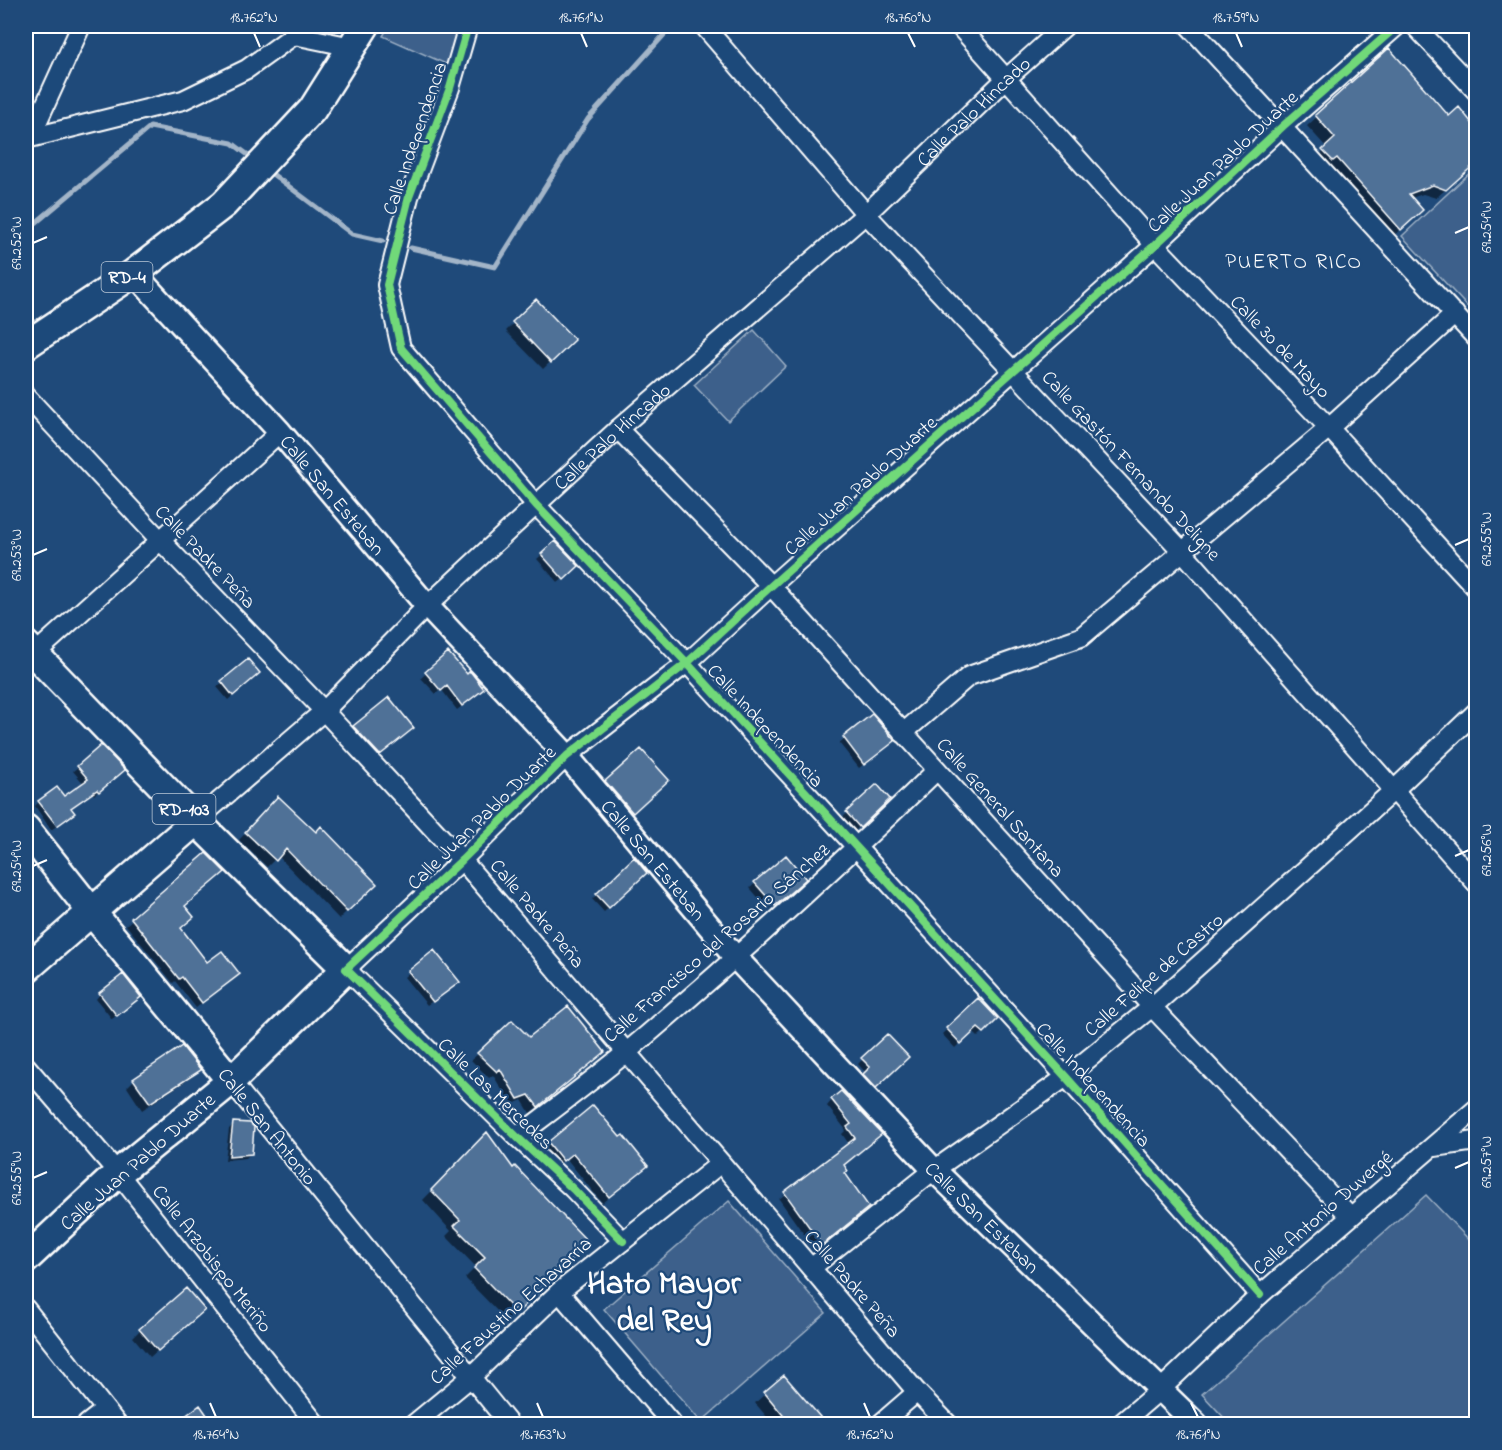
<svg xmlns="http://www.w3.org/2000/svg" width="1502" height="1450" font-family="'Indie Flower',sans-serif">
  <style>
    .green { fill: #3c618b; stroke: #9eb0c5; stroke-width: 1.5 }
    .shadow { fill: #0007 }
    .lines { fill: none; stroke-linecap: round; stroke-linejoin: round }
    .stream { stroke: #a3b5c8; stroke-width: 5 }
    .building { fill: #507197; stroke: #fff; stroke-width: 1.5 }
    .minor-casing { stroke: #fff; stroke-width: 22 }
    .tertiary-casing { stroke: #fff; stroke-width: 27 }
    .primary-casing { stroke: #fff; stroke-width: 32 }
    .minor { stroke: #1f4a7a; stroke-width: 18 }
    .tertiary { stroke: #1f4a7a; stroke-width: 22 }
    .primary { stroke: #1f4a7a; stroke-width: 27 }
    .cycleway-casing { stroke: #1f4a7a; stroke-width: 11 }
    .cycleway { stroke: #71d979; stroke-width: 8 }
    .ticks { fill: none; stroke: #fff; stroke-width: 2 }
    .labels { text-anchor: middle; stroke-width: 4.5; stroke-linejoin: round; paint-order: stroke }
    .shield { fill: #1f4a7a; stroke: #bcc9d7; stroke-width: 1.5 }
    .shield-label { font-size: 18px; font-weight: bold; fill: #fff }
    .street-label { font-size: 20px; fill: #fff; stroke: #1f4a7a }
    .neighbourhood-label { font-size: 21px; letter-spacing: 1.5px; fill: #fff; stroke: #1f4a7a }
    .town-label { font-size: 32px; font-weight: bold; fill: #fff; stroke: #1f4a7a }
    .neatline { fill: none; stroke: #fff; stroke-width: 2 }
    .ticks-label { font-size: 15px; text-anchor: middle; fill: #fff }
  </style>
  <rect width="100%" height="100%" fill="#1f4a7a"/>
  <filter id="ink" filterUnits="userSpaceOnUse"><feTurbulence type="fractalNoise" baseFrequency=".0167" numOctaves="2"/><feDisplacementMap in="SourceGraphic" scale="12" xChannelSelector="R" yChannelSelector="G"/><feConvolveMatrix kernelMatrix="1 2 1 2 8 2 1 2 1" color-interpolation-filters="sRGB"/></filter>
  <g filter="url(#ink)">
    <!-- green -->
    <path class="green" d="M389,26h79l-13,42 -72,-32z
      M1476,167v149l-74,-80z
      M754,330l32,36 -58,55 -34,-36z
      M1426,1195l50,52v177h-246l-28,-30z
      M729,1201l97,112 -125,109 -97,-113z"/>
    <!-- shadow -->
    <path class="shadow" d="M1389,50l60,68 10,-8 17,20v32l-40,36 -13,-4 -12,4 1,21 -21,19 -76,-78 12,-12 -20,-22z
      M536,301l37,39 -30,29 -37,-38z
      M555,543l17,28 -14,12 -21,-24z
      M447,654l31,40 -21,16 -16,-21 -5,5 -15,-16z
      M247,661l6,17 -25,22 -11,-13z
      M872,717l16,28 -29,23 -20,-25z
      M354,727l51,8 -33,27 -25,-27z
      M78,767l40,7 -24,21 -2,-2 -22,16 -2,9 -17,12 -16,-24 4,-4 25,-3 20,-15 -11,-13z
      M606,782l54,6 -36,32 -25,-31z
      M877,786l11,13 -33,32 -13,-13z
      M278,798l38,36 58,50 -35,35 -61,-63 -11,11 -28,-27z
      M206,855l-23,51 -4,23 28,35 25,15 -36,29 -21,-27 -2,2 -47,-58z
      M785,857l14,26 -30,27 -19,-22z
      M634,859l11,14 -41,39 -12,-13z
      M433,952l21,34 -27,19 -23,-28z
      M100,994l34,7 -22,18 -16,-20z
      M978,1000l18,19 -18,18 -6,-6 -17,17 -13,-14z
      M886,1036l20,21 -36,35 -11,-13 7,-6 -8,-9z
      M529,1039l67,20 -66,54 -8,-13 -11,5 -18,-30 -4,3 -18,-18 7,-6z
      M199,1069l-7,8 -50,33 -15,-23 7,-7z
      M832,1100l48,34 -38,32 2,8 18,39 -47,37 -36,-51 70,-55 -7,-10 4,-4 -19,-24z
      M234,1124l17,29 -5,5 -21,2 4,-31z
      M487,1134l26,36 74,73 -80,78 -42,-43 11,-11 -30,-31 5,-5 -28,-31z
      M549,1143l91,29 -38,31 -36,-45 -10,8 -13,-16z
      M196,1317l-46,40 -17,-20 7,-7z
      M784,1377l41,47h-52l-18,-21z"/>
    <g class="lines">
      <!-- stream -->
      <path class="stream" d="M267,170l85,64 31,7
        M26,231l124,-104 82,16 23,17
        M411,248l84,19 93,-148 84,-93"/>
    </g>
    <!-- building -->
    <path class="building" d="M1389,48l60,68 10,-9 17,21v35l-30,27 -13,-5 -24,9 14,16 -22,20 -64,-72 -4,3 -11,-11 13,-12 -20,-23z
      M536,299l39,41 -24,23 -39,-41z
      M555,541l24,25 -15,14 -23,-26z
      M448,652l19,22 3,-3 14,18 -22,17 -15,-20 -6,5 -16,-19z
      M248,659l12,14 -27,23 -12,-15z
      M389,697l25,31 -34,27 -27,-29z
      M872,714l23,27 -31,24 -21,-28z
      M101,745l24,25 -26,22 -2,-2 -26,18 4,5 -18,13 -19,-25 19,-14 7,9 24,-17 -11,-13z
      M641,749l28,31 -36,33 -28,-32z
      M877,784l13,15 -30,29 -14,-16z
      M278,796l38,36 5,-6 56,58 -30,28 -61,-63 -10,12 -31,-29z
      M206,853l19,19 -40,34 9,11 -13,11 26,34 15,-11 18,23 -38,29 -20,-26 -3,2 -48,-61z
      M786,855l20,24 -31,27 -21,-24z
      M634,857l13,16 -38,35 -13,-14z
      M434,950l26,32 -27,20 -25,-31z
      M123,974l18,23 -24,19 -18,-23z
      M978,998l20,21 -14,14 -6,-5 -17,16 -15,-16z
      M568,1006l37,46 -67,55 -9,-12 -11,4 -18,-30 -3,3 -20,-19 35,-33 17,17z
      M887,1034l22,23 -33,31 -13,-14 7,-7 -9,-9z
      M182,1046l19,24 -51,33 -17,-24z
      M841,1091l41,43 -38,31 4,6 -3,2 24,34 -47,38 -38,-53 71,-54 -8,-11 4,-3 -20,-25z
      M593,1105l27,32 3,-2 25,31 -39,31 -36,-44 -10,8 -15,-19z
      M233,1122l17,1 4,4 -2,27 -23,2z
      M487,1132l26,36 2,-2 74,77 -72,70 -43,-45 11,-11 -31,-31 6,-6 -29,-30z
      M186,1288l19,22 -47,41 -19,-22z
      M784,1375l43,50h-36l-27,-33z
      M200,1405l14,20h-41z"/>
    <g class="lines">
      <!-- minor casing -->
      <g class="minor-casing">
        <g id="minor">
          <path d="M81,26l-51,112 153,-38 64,-31 47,-34 58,12"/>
          <path d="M468,26l-18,62 -41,109 -22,88 14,63 135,157 151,158 170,185 209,229 194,218"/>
          <path d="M704,26l162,188 317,338 293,331"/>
          <path d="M959,26l196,219 174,183 147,160"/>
          <path d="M1189,26l287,312"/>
          <path d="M1415,26l61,65"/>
          <path d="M26,396l134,144 164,171 138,149 455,532 31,32"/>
          <path d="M618,429l153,157 381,421 198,209"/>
          <path d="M27,661l253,-229"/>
          <path d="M903,733l66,-57 112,-39 248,-209 126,-114"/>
          <path id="s1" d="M196,821l128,-110 103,-105 109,-101 82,-76 248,-215 141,-136 58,-52"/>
          <path d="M26,1066l92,107 198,251"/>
          <path d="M231,1081l278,343"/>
          <path d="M517,1137c37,-28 75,-56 111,-86 106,-90 209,-184 309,-281"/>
          <path d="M1434,1147l42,-6"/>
          <path d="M623,1241l-50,-52 -56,-52 -171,-168 116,-109 105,-104 120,-93 84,-77 384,-341 128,-119 114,-100"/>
          <path d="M811,1268l123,-98 132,-93 86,-70 241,-216 83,-79"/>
          <path d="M559,1292l113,132"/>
          <path d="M26,1309l91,115"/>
          <path d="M87,1424l18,-14"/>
          <path d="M414,1424l57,-47 88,-85 162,-129"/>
          <path d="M880,1424l37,-32"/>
          <path d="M1120,1424l41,-35 99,-94 216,-186"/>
        </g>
      </g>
      <!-- tertiary casing -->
      <g class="tertiary-casing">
        <g id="tertiary">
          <path id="s2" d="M134,273l146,159 147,174 140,150 168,201 199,213 262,254"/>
        </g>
      </g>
      <!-- primary casing -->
      <g class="primary-casing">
        <path id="primary" d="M26,345l108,-72 90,-69 88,-94 53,-84
          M26,645l170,176 150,148 -115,112 -113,92 -92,86
          M26,829l65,82 140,170
          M26,969l170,-148"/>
      </g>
      <!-- minor -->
      <use href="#minor" class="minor"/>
      <!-- tertiary -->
      <use href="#tertiary" class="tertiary"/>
      <!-- primary -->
      <use href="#primary" class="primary"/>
      <!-- cycleway casing -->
      <g class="cycleway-casing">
        <path id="cycleway" d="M468,26l-18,62 -41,109 -22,88 14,63 135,157 151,158 170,185 209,229 194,218
          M623,1241l-50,-52 -56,-52 -171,-168 116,-109 105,-104 120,-93 84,-77 384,-341 128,-119 114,-100"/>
      </g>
      <!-- cycleway -->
      <use href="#cycleway" class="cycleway"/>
    </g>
  </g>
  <!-- ticks -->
  <path class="ticks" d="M254,33l6,14M581,33l6,14M908,33l7,14M1236,33l6,14M1455,233l14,-6M33,243l14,-6M1455,545l14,-6M33,555l14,-6M1455,856l14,-6M33,866l14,-6M1455,1168l14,-6M33,1178l14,-6M210,1403l6,14M537,1403l6,14M864,1403l6,14M1191,1403l7,14"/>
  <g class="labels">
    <!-- shield labels -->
    <g class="shield">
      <rect x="101.5" y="262" width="51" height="30" rx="4.5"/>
      <rect x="152.5" y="794" width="63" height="30" rx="4.5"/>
    </g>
    <g class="shield-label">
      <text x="127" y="283">RD-4</text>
      <text x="184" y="815">RD-103</text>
    </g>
    <!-- street labels -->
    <g class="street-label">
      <text dy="7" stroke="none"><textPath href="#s1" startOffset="1053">Calle Palo Hincado</textPath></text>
      <text transform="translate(414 138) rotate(-71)" y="7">Calle Independencia</text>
      <text transform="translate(1222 161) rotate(-43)" y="7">Calle Juan Pablo Duarte</text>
      <text transform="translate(1281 346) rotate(46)" y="7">Calle 30 de Mayo</text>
      <text dy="7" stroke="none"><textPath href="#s1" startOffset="567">Calle Palo Hincado</textPath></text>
      <text transform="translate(1132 465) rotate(47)" y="7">Calle Gastón Fernando Deligne</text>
      <text transform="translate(860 485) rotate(-42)" y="7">Calle Juan Pablo Duarte</text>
      <text dy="7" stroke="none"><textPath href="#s2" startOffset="298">Calle San Esteban</textPath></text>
      <text transform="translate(206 556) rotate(46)" y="7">Calle Padre Peña</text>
      <text transform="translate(766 725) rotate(47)" y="7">Calle Independencia</text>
      <text transform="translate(1001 807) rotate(48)" y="7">Calle General Santana</text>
      <text transform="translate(481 817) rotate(-44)" y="7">Calle Juan Pablo Duarte</text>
      <text dy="7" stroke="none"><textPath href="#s2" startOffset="784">Calle San Esteban</textPath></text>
      <text transform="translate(538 913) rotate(50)" y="7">Calle Padre Peña</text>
      <text transform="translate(716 942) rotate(-41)" y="7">Calle Francisco del Rosario Sánchez</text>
      <text transform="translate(1153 974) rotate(-41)" y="7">Calle Felipe de Castro</text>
      <text transform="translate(1094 1084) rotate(48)" y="7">Calle Independencia</text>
      <text transform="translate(496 1093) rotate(44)" y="7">Calle Las Mercedes</text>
      <text transform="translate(268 1126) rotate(51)" y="7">Calle San Antonio</text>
      <text transform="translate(137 1161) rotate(-41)" y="7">Calle Juan Pablo Duarte</text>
      <text transform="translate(1322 1212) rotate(-41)" y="7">Calle Antonio Duvergé</text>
      <text dy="7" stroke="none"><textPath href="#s2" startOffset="1270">Calle San Esteban</textPath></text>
      <text transform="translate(213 1258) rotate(52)" y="7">Calle Arzobispo Meriño</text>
      <text transform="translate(853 1283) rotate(49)" y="7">Calle Padre Peña</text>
      <text transform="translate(510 1310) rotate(-42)" y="7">Calle Faustino Echavarría</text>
    </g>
    <!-- neighbourhood labels -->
    <g class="neighbourhood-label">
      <text x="1294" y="268">PUERTO RICO</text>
    </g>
    <!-- town labels -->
    <g class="town-label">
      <text x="664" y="1293">Hato Mayor<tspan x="664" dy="37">del Rey</tspan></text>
    </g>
  </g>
  <!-- margin -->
  <rect width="1502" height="1450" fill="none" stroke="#1f4a7a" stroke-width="66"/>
  <rect x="33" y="33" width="1436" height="1384" class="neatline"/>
  <g class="ticks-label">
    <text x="254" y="22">18.762°N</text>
    <text x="581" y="22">18.761°N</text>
    <text x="908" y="22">18.760°N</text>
    <text x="1236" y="22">18.759°N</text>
    <text transform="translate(1486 227) rotate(-90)" y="5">69.254°W</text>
    <text transform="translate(16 243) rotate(-90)" y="5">69.252°W</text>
    <text transform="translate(1486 539) rotate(-90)" y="5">69.255°W</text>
    <text transform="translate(16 555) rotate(-90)" y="5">69.253°W</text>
    <text transform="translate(1486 850) rotate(-90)" y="5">69.256°W</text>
    <text transform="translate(16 866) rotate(-90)" y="5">69.254°W</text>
    <text transform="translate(1486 1162) rotate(-90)" y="5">69.257°W</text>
    <text transform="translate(16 1178) rotate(-90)" y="5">69.255°W</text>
    <text x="216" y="1439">18.764°N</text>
    <text x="543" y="1439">18.763°N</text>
    <text x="870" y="1439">18.762°N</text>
    <text x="1198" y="1439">18.761°N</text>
  </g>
</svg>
